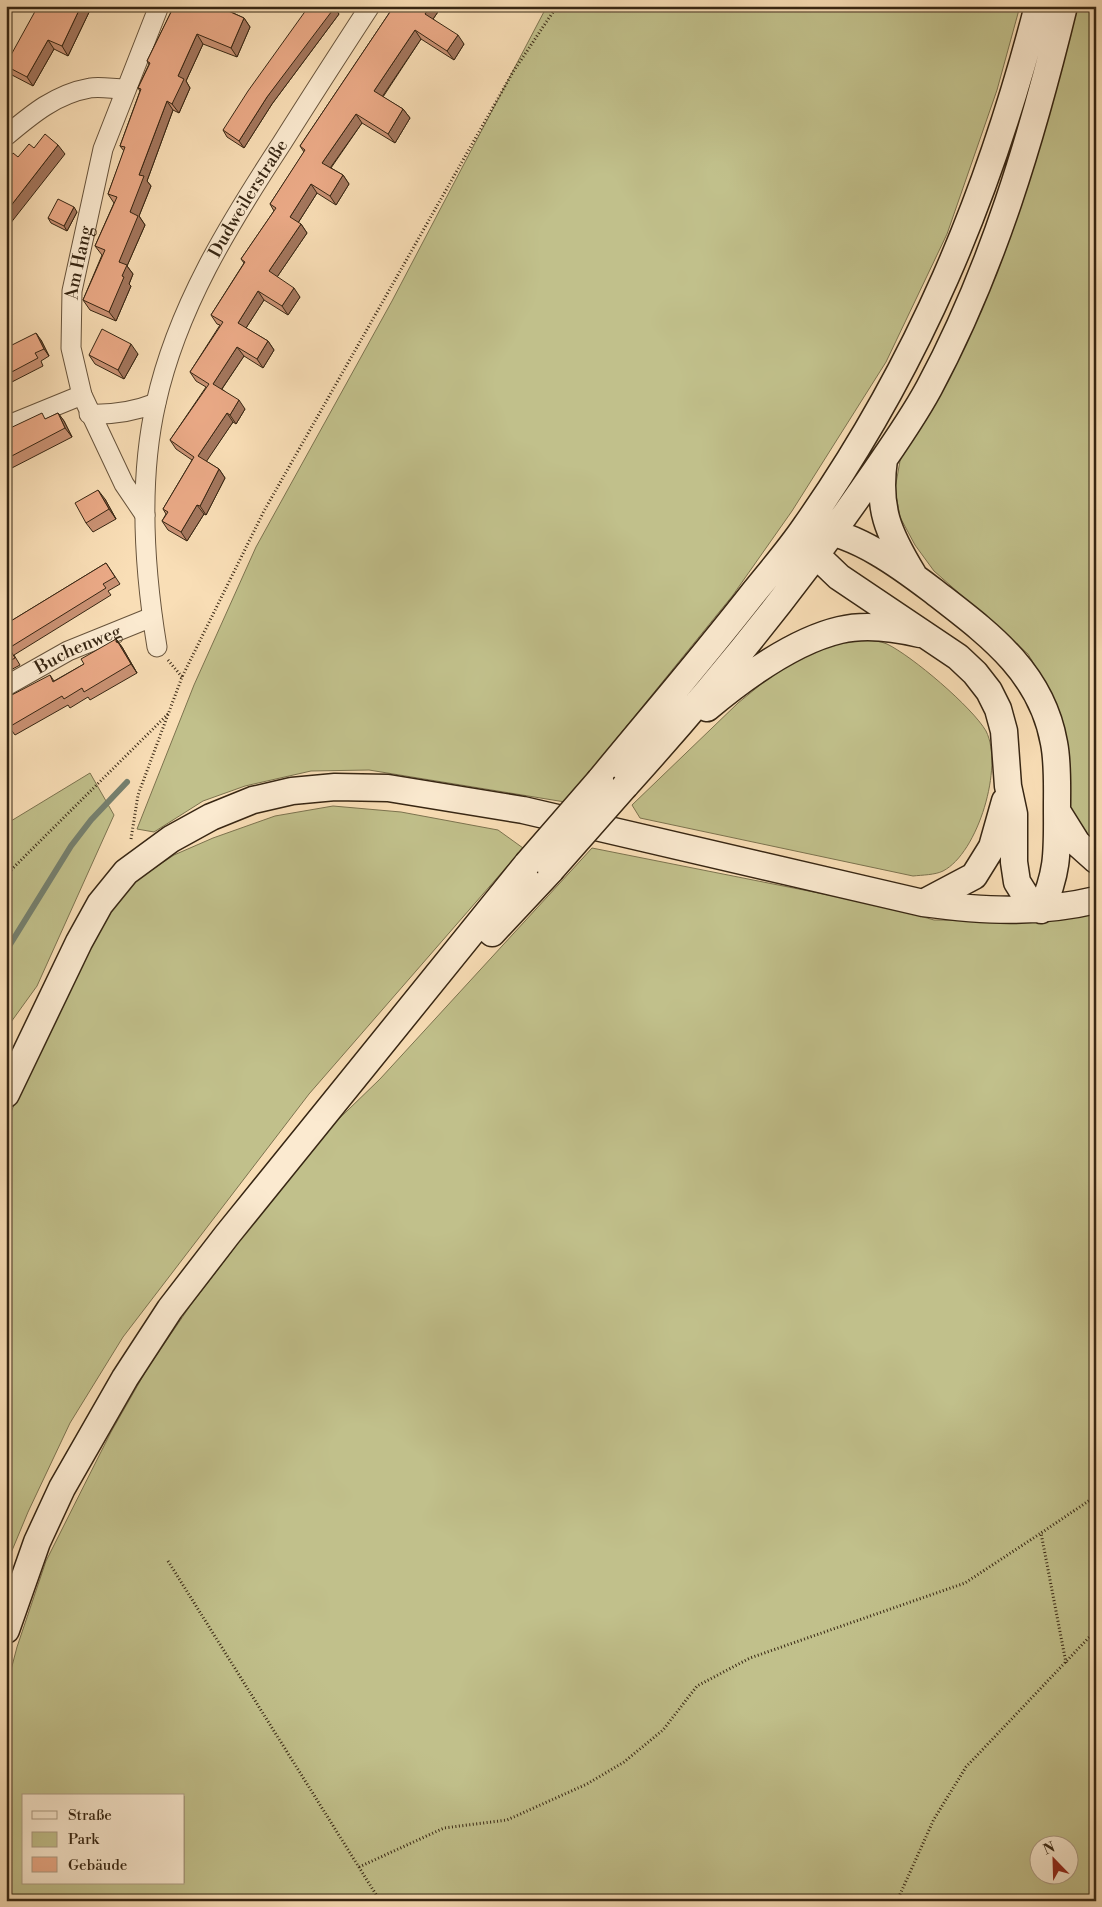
<svg xmlns="http://www.w3.org/2000/svg" width="1102" height="1907" font-family="'Libre Bodoni',serif">
  <style>
    .green { fill: #c1c08b; stroke: #7c734f; fill-rule: evenodd }
    .lines { fill: none; stroke-linecap: round; stroke-linejoin: round }
    .stream { stroke: #75806f; stroke-width: 6 }
    .minor-casing { stroke: #68543c; stroke-width: 21 }
    .secondary-casing { stroke: #372613; stroke-width: 29 }
    .path { stroke: #372613; stroke-width: 3; stroke-dasharray: 1 2.5; stroke-linecap: butt }
    .minor { stroke: #fbead0; stroke-width: 19 }
    .secondary { stroke: #fbead0; stroke-width: 26 }
    .secondary-bridge-casing { stroke: #372613; stroke-width: 29; stroke-linecap: butt }
    .secondary-bridge { stroke: #fbead0; stroke-width: 26 }
    .wall { fill: #ca9274; stroke: #372613 }
    .shaded-wall { fill: #a4775e; stroke: #372613 }
    .building { fill: #ebaa87; stroke: #372613 }
    .labels { text-anchor: middle; stroke-width: 4; stroke-linejoin: round; paint-order: stroke }
    .street-label { font-size: 18px; fill: #372613; stroke: #fbead0 }
  </style>
  <rect width="100%" height="100%" fill="#f9deb6"/>
  <filter id="stains"><feTurbulence type="fractalNoise" baseFrequency=".004" numOctaves="4"/><feColorMatrix values="0 0 0 0 .2 0 0 0 0 .09 0 0 0 0 .02 0 0 0 .5 -.17"/></filter>
  <radialGradient id="worn" r=".72"><stop offset=".6" stop-color="#630" stop-opacity="0"/><stop offset="1" stop-color="#630" stop-opacity=".3"/></radialGradient>
  <!-- green -->
  <path class="green" d="M547,6h473l-23,84 -50,144 -61,128 -94,149 -59,84 -168,207 -196,-32 -58,1 -66,15 -42,15 -49,31 -17,-3 57,-144 62,-138 136,-246z
    M1074,6h22v839l-22,-26 -8,-21 1,-28 -4,-45 -11,-31 -24,-40 -94,-83 -19,-26 -15,-28 -5,-28 5,-28z
    M865,639c7,2 16,2 22,5 25,12 85,63 99,87 18,35 -8,122 -43,140 -8,4 -21,4 -30,5l-273,-58 -8,-13 106,-102 54,-44 38,-17z
    M90,773l24,42 -77,171 -31,43v-205z
    M333,806l68,6 97,18 25,18 -214,246 -186,243 -53,86 -42,89 -22,53v-442l81,-180 29,-42 25,-24 33,-22 39,-17 62,-22z
    M592,848l292,58 50,14 84,1 78,-14v994h-1090v-212l11,-42 29,-86 65,-129 36,-63 43,-63 125,-164 65,-63zM24,1796h160v87h-160zM1040,1844h30v30h-30z"/>
  <g class="lines">
    <!-- stream -->
    <path class="stream" d="M6,951l65,-105 20,-26 36,-38"/>
    <!-- minor casing -->
    <g class="minor-casing">
      <g id="minor">
        <path d="M6,136c26,-22 50,-42 84,-48 10,-2 24,1 35,1"/>
        <path d="M89,414c24,1 44,-2 67,-11"/>
        <path d="M6,426l76,-31"/>
        <path id="s1" d="M145,515l-21,-31 -42,-89 -11,-47 1,-57 31,-142 56,-143"/>
        <path id="s2" d="M157,647c-13,-79 -19,-165 -1,-244 21,-95 73,-179 126,-260 29,-46 58,-91 88,-137"/>
        <path id="s3" d="M6,686l62,-35 84,-34"/>
      </g>
    </g>
    <!-- secondary casing -->
    <g class="secondary-casing">
      <path id="secondary" d="M884,459c-7,49 4,74 29,115
        M816,529c42,6 83,36 116,61 54,42 109,80 122,153 4,20 3,43 3,64 0,43 2,63 -16,103
        M807,540l9,15 23,22 119,80 17,16 14,18 9,18 6,22 4,55 6,28v48l3,20 10,16 14,12
        M707,708c36,-30 86,-67 133,-78 25,-6 55,-2 80,4
        M600,780c52,-63 105,-125 155,-189 17,-21 35,-42 50,-64 113,-161 184,-331 233,-521
        M625,786c84,-93 163,-189 234,-291 24,-35 50,-70 70,-107 64,-119 103,-251 135,-382
        M1057,811l20,32 19,17
        M923,903l51,-27 18,-29 13,-46
        M492,933l59,-63
        M6,1094l73,-152 21,-38 26,-32 45,-33 40,-22 42,-17 39,-9 43,-4 53,1 135,22 400,93c59,8 115,11 173,-3
        M6,1630l31,-88 25,-54 63,-110 45,-69 57,-74 300,-371"/>
    </g>
    <!-- path -->
    <path class="path" d="M168,660l14,17
      M131,839l7,-44 44,-118 82,-166 249,-439 44,-66
      M6,875l163,-162
      M168,1561l212,340
      M1066,1663l-25,-130 55,-37
      M359,1867l85,-39 63,-8 80,-36 37,-22 39,-32 34,-44 53,-28 215,-75 76,-50
      M897,1901l37,-82 32,-52 130,-137"/>
    <!-- minor -->
    <use href="#minor" class="minor"/>
    <!-- secondary -->
    <use href="#secondary" class="secondary"/>
    <!-- secondary-bridge casing -->
    <g class="secondary-bridge-casing">
      <path id="secondary-bridge" d="M527,864l73,-84
        M551,870l74,-84"/>
    </g>
    <!-- secondary-bridge -->
    <use href="#secondary-bridge" class="secondary-bridge"/>
  </g>
  <!-- wall -->
  <path class="wall" d="M49,6h43l-24,50 -14,-7 -21,37 -21,-11 -6,-9v-2l42,-54z
    M174,6h44l26,12 6,9 -13,30 -34,-13 -17,37 4,7 -11,25 -6,-3 -26,71 4,5 -12,30 6,9 -18,41 6,8 -4,10 2,2 -15,35 -26,-11 -7,-10 19,-45 -7,-9 19,-43 -6,-9 16,-43 -4,-5 20,-55 -2,-3 11,-24 -2,-3z
    M394,6h48l-9,13 31,25 -10,16 -33,-21 -38,58 20,12 7,9 -15,25 -33,-20 -31,45 12,7 6,9 -13,21 -19,-12 -19,30 3,1 6,9 -30,44 23,20 -12,18 -24,-15 -18,28 22,13 6,9 -11,18 -19,-12 -22,33 23,20 -9,15 -3,-2 -27,39 13,8 6,9 -19,37 -2,-1 -17,27 -19,-11 -6,-9 4,-7 -3,-5 29,-49 -16,-11 -6,-9 36,-53 -10,-6 -6,-9 30,-47 -3,-1 -6,-9 33,-52 -3,-4 33,-48 -4,-7 34,-52 -4,-6z
    M336,10l3,4 -67,90 -28,44 -17,-11 -4,-7z
    M77,212l-10,19 -16,-8 -3,-5z
    M41,340l8,16 -8,5 2,5 -37,19v-37z
    M138,354l-14,25 -29,-15 -6,-9z
    M58,413l6,8 8,16 -66,34v-41l40,-11z
    M105,499l11,20 -23,13 -7,-9z
    M106,563l14,21 -12,7 3,4 -97,60 6,10 -13,7 -1,-1v-47z
    M116,639l6,8 15,26 -47,27 -2,-3 -18,11 -2,-3 -53,30 -6,-8 41,-52 4,6 30,-17z"/>
  <!-- shaded-wall -->
  <path class="shaded-wall" d="M81,6h11l-24,50 -6,-10z
    M332,6h5l-1,4 3,4 -67,90 -28,44 -5,-7 28,-44z
    M430,6h12l-11,16 -6,-8z
    M244,18l6,9 -13,30 -6,-9z
    M415,30l6,9 -41,61 -6,-9z
    M197,34l6,10 -17,37 4,7 -11,25 -7,-9 6,-28z
    M458,35l6,9 -10,16 -7,-9z
    M48,40l6,9 -21,37 -6,-9z
    M167,101l6,9 -26,71 4,5 -12,30 6,9 -18,41 6,8 -4,10 2,2 -15,35 -7,-9 13,-36 -3,-14 11,-50 9,-37z
    M403,109l7,9 -15,25 -7,-9z
    M356,114l6,9 -34,48 -6,-8z
    M58,145l7,9 -59,75v-17z
    M343,175l6,9 -13,21 -6,-9z
    M311,184l6,9 -21,33 -6,-9z
    M74,207l3,5 -10,19 -3,-5z
    M301,224l6,9 -32,47 -6,-9z
    M294,288l6,9 -12,18 -6,-9z
    M258,291l6,9 -20,31 -6,-8z
    M36,333l5,7 8,16 -5,-7z
    M268,341l6,9 -11,18 -6,-9z
    M131,344l7,10 -14,25 -6,-9z
    M237,347l7,9 -25,37 -6,-9z
    M239,400l6,9 -9,15 -6,-9z
    M58,413l6,8 8,16 -7,-9z
    M227,413l6,9 -29,43 -6,-9z
    M219,469l6,9 -19,37 -6,-9z
    M98,490l7,9 11,20 -7,-10z
    M197,505l7,9 -17,27 -6,-9z
    M116,639l6,8 15,26 -6,-9z"/>
  <!-- building -->
  <path class="building" d="M38,6h4l6,4 1,-4h32l-19,40 -14,-6 -21,37 -21,-11v-2z
    M174,6h43l27,12 -13,30 -34,-14 -19,42 6,3 -12,25 -5,-3 -28,74 5,1 -14,36 8,4 -19,46 8,3 -5,11 2,1 -15,35 -26,-12 22,-50 -10,-4 22,-49 -9,-3 17,-47 -5,-1 21,-57 -3,-1 12,-25 -3,-2z
    M309,6h24l2,1 -68,90 -28,44 -16,-11 25,-39z
    M394,6h36l-5,8 33,21 -11,16 -32,-21 -41,61 29,18 -15,25 -32,-20 -34,49 21,12 -13,21 -19,-12 -21,33 11,7 -32,47 25,17 -12,18 -24,-15 -20,32 30,18 -11,18 -20,-12 -24,37 26,16 -9,15 -3,-2 -29,43 21,13 -19,37 -3,-1 -16,27 -19,-11 6,-9 -5,-3 31,-52 -24,-17 39,-56 -19,-12 33,-50 -12,-7 34,-53 -4,-3 35,-51 -6,-4 35,-54 -5,-4z
    M45,134l13,11 -52,67v-50l7,-9 5,4 11,-13 5,4z
    M58,199l16,8 -10,19 -16,-8z
    M102,329l29,15 -13,26 -29,-15z
    M36,333l8,16 -9,4 3,5 -32,17v-27z
    M42,413l3,6 13,-6 7,15 -59,31v-29z
    M98,490l11,19 -23,14 -11,-20z
    M106,563l9,14 -12,7 3,4 -97,60 6,10 -9,5v-39z
    M116,639l15,25 -47,28 -2,-4 -18,11 -2,-3 -53,31 -3,-5v-24l44,-23 3,7 31,-18 -3,-5z"/>
  <g class="labels">
    <!-- street labels -->
    <g class="street-label">
      <text dy="6" stroke="none"><textPath href="#s2" startOffset="471">Dudweilerstraße</textPath></text>
      <text dy="6" stroke="none"><textPath href="#s1" startOffset="270">Am Hang</textPath></text>
      <text dy="6" stroke="none"><textPath href="#s3" startOffset="81">Buchenweg</textPath></text>
    </g>
  </g>
  <!-- margin -->
  <rect width="1102" height="1907" fill="none" stroke="#f9deb6" stroke-width="25"/>
  <rect x="8" y="8" width="1087" height="1892" fill="none" stroke="#372613" stroke-width="2.5"/>
  <rect x="12" y="12" width="1077" height="1882" fill="none" stroke="#372613"/>
  <!-- legend -->
  <rect x="22" y="1794" width="162" height="90" fill="#fbead0" stroke="#ad9c84"/>
  <rect x="32" y="1811" width="25" height="8" fill="#fbead0" stroke="#ad9c84"/>
  <text x="68" y="1820" font-size="15" fill="#372613">Straße</text>
  <rect x="32" y="1832" width="25" height="15" fill="#c1c08b" stroke="#ad9c84"/>
  <text x="68" y="1844" font-size="15" fill="#372613">Park</text>
  <rect x="32" y="1857" width="25" height="15" fill="#ebaa87" stroke="#ad9c84"/>
  <text x="68" y="1870" font-size="15" fill="#372613">Gebäude</text>
  <!-- north arrow -->
  <g transform="translate(1054 1860) rotate(337)"><circle r="24" fill="#fbead0" stroke="#ad9c84"/>
  <path d="M0-4L9 19L0 12L-9 19Z" fill="#8f2418"/>
  <text y="-8" font-size="14" font-weight="bold" text-anchor="middle" fill="#372613">N</text>
  </g>
  <rect width="100%" height="100%" filter="url(#stains)"/>
  <rect width="100%" height="100%" fill="url(#worn)"/>
</svg>
